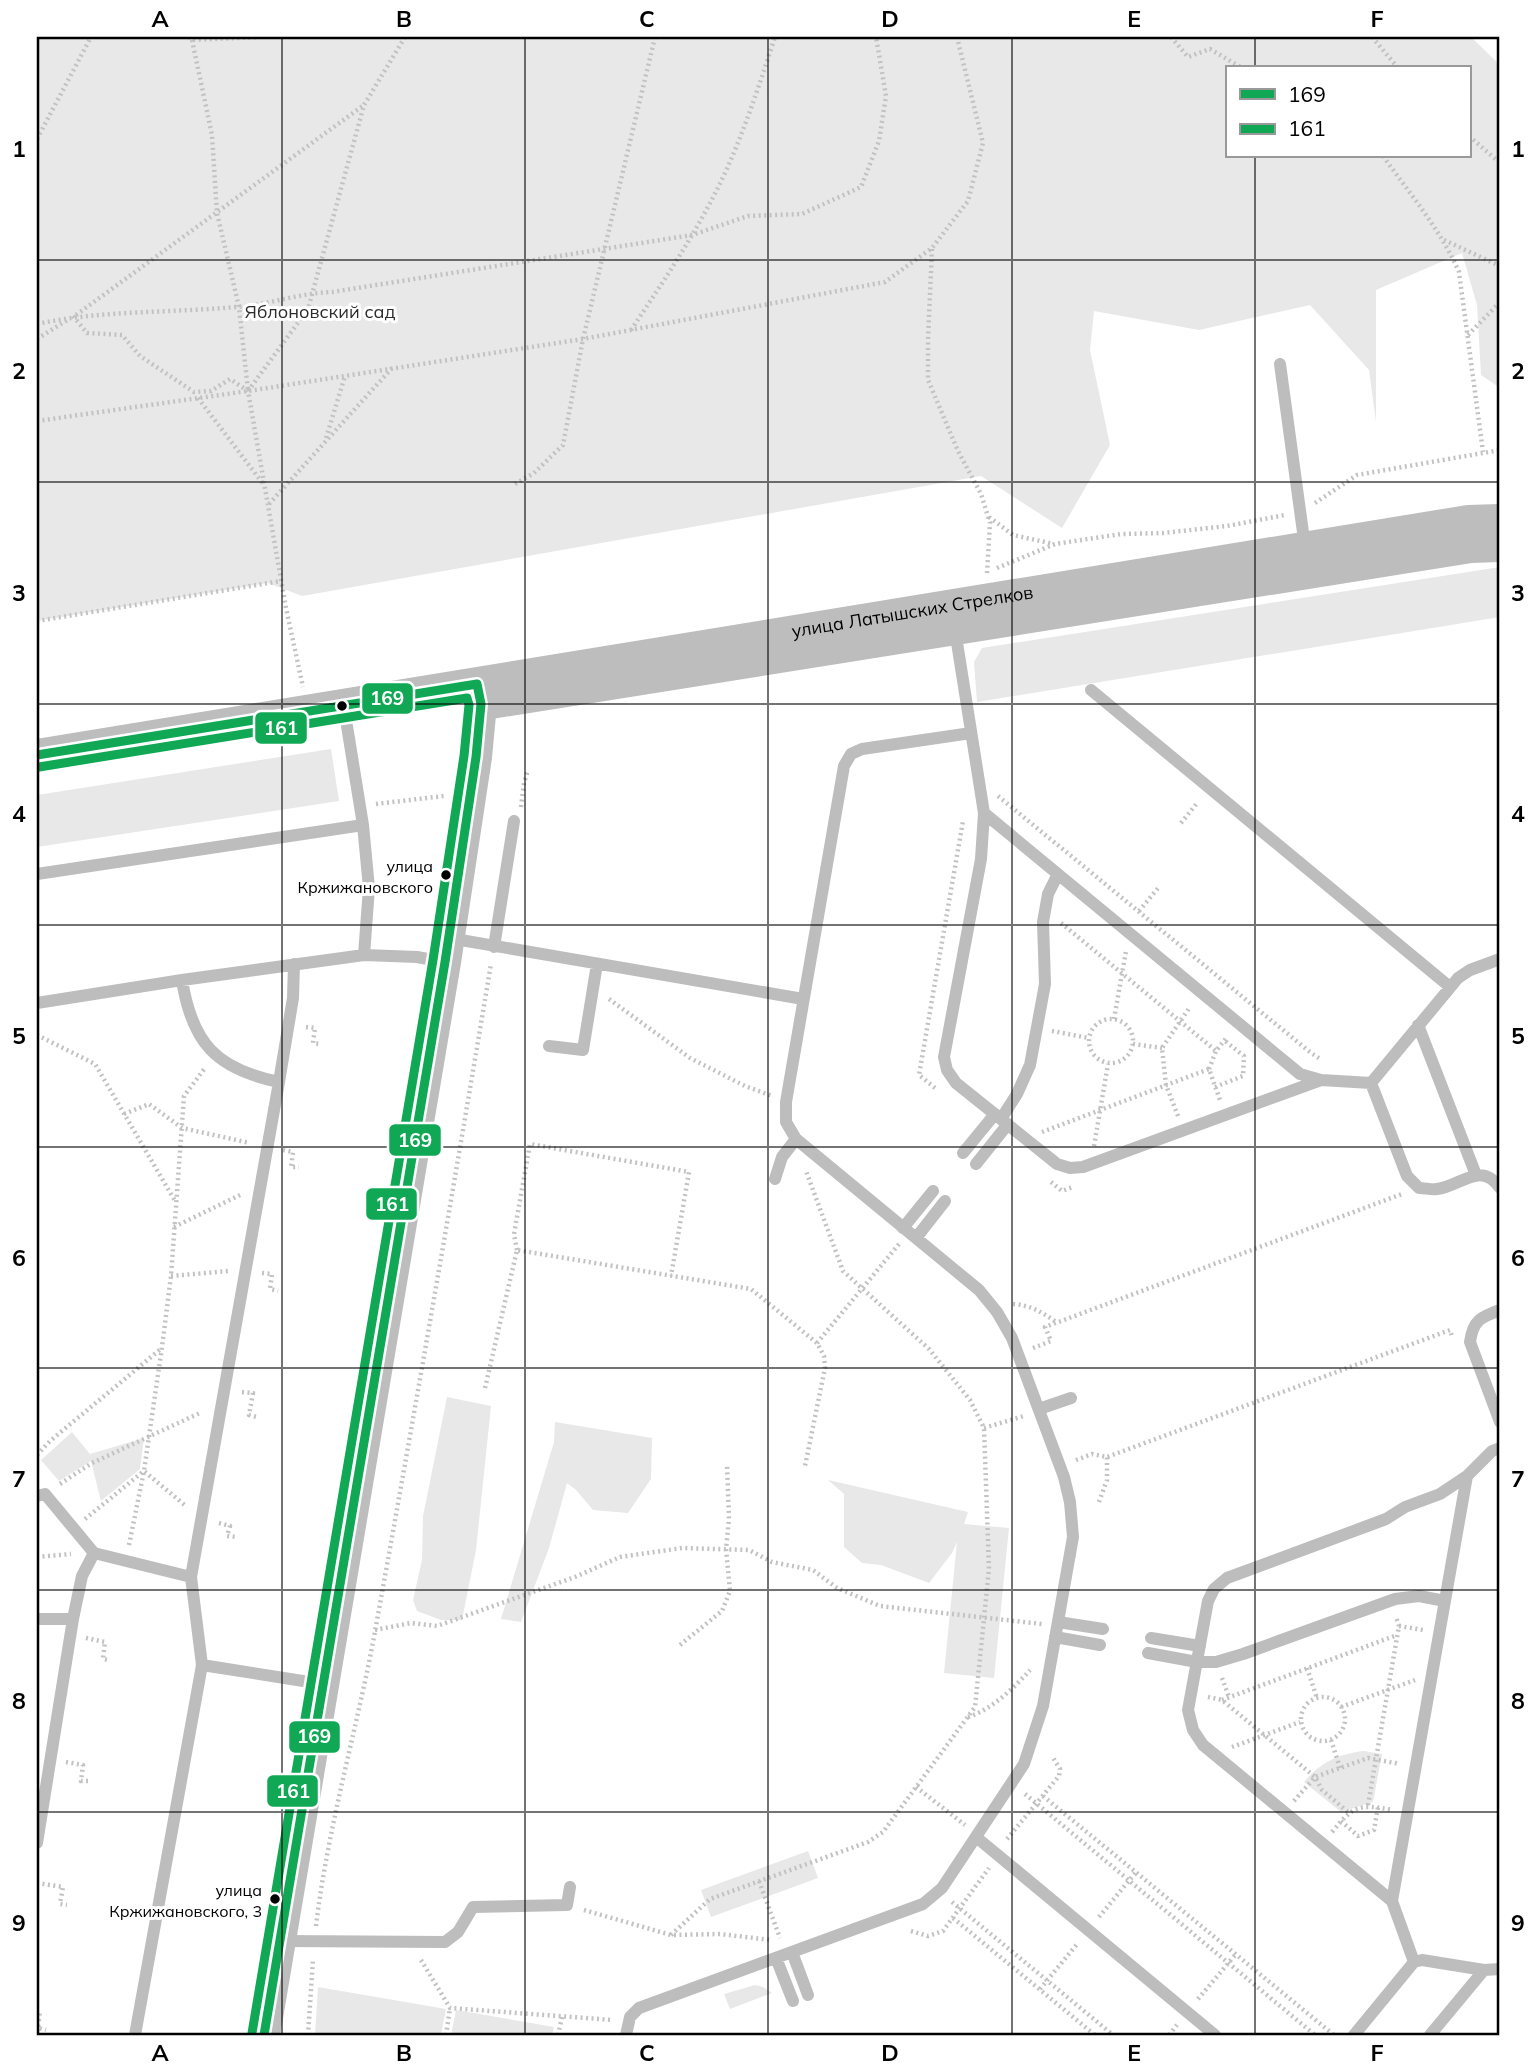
<svg xmlns="http://www.w3.org/2000/svg" width="1537" height="2072" font-family="Mulish,sans-serif">
  <style>
    .green { fill: #e8e8e8; fill-rule: evenodd }
    .lines { fill: none; stroke-linecap: round; stroke-linejoin: round }
    .path { stroke: #c2c2c2; stroke-width: 4.5; stroke-dasharray: 2 3.5; stroke-linecap: butt }
    .service { stroke: #bdbdbd; stroke-width: 12 }
    .tertiary { stroke: #bdbdbd; stroke-width: 32 }
    .bus-1-casing { stroke: #fff; stroke-width: 14 }
    .bus-2-casing { stroke: #fff; stroke-width: 14 }
    .bus-1 { stroke: #10a855; stroke-width: 9 }
    .bus-2 { stroke: #10a855; stroke-width: 9 }
    .grid { fill: none; stroke: #000; stroke-width: 2; stroke-opacity: 0.55 }
    .bus-dot { fill: #000; stroke: #fff; stroke-width: 2.5 }
    .labels { text-anchor: middle; stroke-width: 6; stroke-linejoin: round; paint-order: stroke }
    .bus-label { font-size: 16px; fill: #000; stroke: #fff; text-anchor: end }
    .park-label { font-size: 18px; fill: #2c2c2c; stroke: #fff }
    .street-label { font-size: 18px; fill: #000; stroke: #fff }
    .line-badge { stroke: #fff; stroke-width: 2.5 }
    .badge-label { font-size: 19px; text-anchor: middle; font-weight: bold; fill: #fff }
    .neatline { fill: none; stroke: #000; stroke-width: 2.5 }
    .grid-label { font-size: 23px; text-anchor: middle; font-weight: bold; fill: #000 }
  </style>
  <rect width="100%" height="100%" fill="#fff"/>
  <!-- green -->
  <path class="green" d="M37,37h1434l29,28v323l-19,-13 -4,-70 -15,-52 -86,37v132l-7,-52 -59,-65 -111,25 -105,-19 -4,39 20,95 -48,83 -81,-52 -679,120 -34,-13 -231,38zM1227,68h242v88h-242z
    M1500,567v50l-523,85 -3,-40 8,-14z
    M331,749l8,52 -302,46v-52z
    M447,1397l44,9 -15,144 -14,70h-21l-24,-9 -4,-11 9,-40 1,-44z
    M555,1422l97,16 -1,41 -23,34 -35,-3 -17,-20 -9,-7 -18,65 -28,74 -20,-3 53,-177z
    M72,1432l18,22 54,-16 -4,31 -39,32 -10,-40 -32,20 -18,-21z
    M828,1480l140,32 -4,12 45,4 -15,150 -50,-5 13,-131 -5,11 -23,30 -48,-18 -19,-2 -18,-16v-53z
    M1364,1751l18,3 -9,48 -32,10 -37,-30c17,-20 34,-28 60,-31z
    M808,1851l10,27 -107,39 -10,-27z
    M755,1985l8,2 9,6 -42,16 -6,-15z
    M318,1987l128,22 -5,26 -126,-1z
    M456,2010l98,17 -2,8h-101z"/>
  <g class="lines">
    <!-- path -->
    <path class="path" d="M189,37l3,3 67,-3
      M1171,37l17,20 22,-8 32,19
      M1372,37l26,31
      M192,40l20,95 5,78 22,94 9,83
      M1469,136l31,27
      M37,139l54,-102
      M1383,156c27,38 57,73 76,116l24,180
      M1444,240l56,26
      M932,249l-4,90v41l30,71 23,43 9,29 -3,50
      M76,315l288,-210
      M73,316l14,17 35,2 18,21 54,36 17,-1 19,-12 18,12 38,217 17,79
      M37,324c65,-14 132,-11 199,-17 32,-2 63,-14 96,-15l360,-57 56,-19 54,-2 59,-27 18,-46 7,-45 -10,-59
      M631,330c34,-51 68,-101 94,-157 20,-44 35,-90 50,-136
      M1468,335l32,-33
      M37,339l32,-20
      M248,391l60,-82 56,-204 41,-68
      M198,398l66,87
      M37,421l211,-30 335,-52 302,-57 47,-34 36,-47 15,-58 -26,-106
      M326,438l19,-62
      M515,484l19,-11 29,-28 20,-106 72,-302
      M1315,503l42,-28 143,-25
      M269,504l123,-136
      M989,517l24,18 41,9
      M997,568l58,-24 66,-10 42,-1 64,-7 58,-11
      M37,621l244,-40
      M998,796l313,257 11,7
      M376,804l68,-8
      M521,807l3,-24 4,-13
      M1181,823l17,-21
      M1139,911l20,-24
      M1061,923l155,128 11,-14
      M609,999l81,59 55,28 27,10
      M1114,1019l12,-68
      M1089 1041a22 22 0 1 1 44 0a22 22 0 1 1-44 0Z
      M306,1027l9,1 -2,15 7,1
      M1052,1031l37,7
      M37,1035l58,29 80,137
      M1133,1044l29,4
      M1209,1069l7,-18
      M1215,1087l28,-11 1,-20 -19,-15
      M935,1088l-16,-13 44,-254
      M124,1114l25,-10 33,24 68,15
      M1178,1116l-12,-31 -4,-37 28,-41
      M1042,1132l167,-63 11,31
      M1094,1146l14,-82
      M283,1150l10,2 -2,15h8
      M1051,1182l11,9 11,-4
      M174,1227l68,-33
      M517,1250l-3,-16 16,-90 159,28 -18,104
      M262,1273l10,1 -2,15 8,2
      M171,1276l58,-5
      M1013,1304c17,1 29,8 43,18
      M817,1343l82,-99
      M1033,1348l18,-7 -6,-14 357,-133
      M485,1388l32,-138 234,39 66,54 7,13 1,12 -20,98
      M242,1392l11,1 -4,22 8,2
      M984,1428l40,-12
      M37,1455l13,-14 112,-93
      M1076,1460l16,-6 15,3 343,-127 2,6
      M60,1484l32,-21 110,-51
      M1099,1502l8,-22v-23
      M85,1519l59,-48 43,36
      M219,1523l11,3 -3,10 9,1
      M129,1545l15,-74 18,-124 9,-71 13,-180 21,-28
      M37,1557l34,-3
      M1399,1626l24,4
      M375,1630l36,-7 26,3 138,-49 45,-20 62,-9 67,2 23,12 41,8 24,18 43,18 162,18
      M86,1638l19,4 -2,17 5,1
      M680,1645l42,-34 8,-20 -4,-42 3,-30 -2,-55
      M1307,1668l10,30
      M1222,1678l7,19
      M1208,1697l14,3 93,77 7,13 26,22
      M1301 1719a22 22 0 1 1 44 0a22 22 0 1 1-44 0Z
      M1222,1700l175,-65
      M1341,1707l74,-27
      M968,1717c23,-7 46,-29 62,-47
      M1331,1740l9,28
      M1232,1747l68,-25
      M66,1762l17,3 -2,16h7
      M916,1787l49,38
      M1025,1794l290,241
      M1043,1796l291,239
      M1294,1801l21,-24 53,-19 32,6
      M1368,1805l31,-179 -3,-9
      M1341,1821l17,15 16,-6 4,-23
      M1332,1832c22,-27 26,-28 61,-22
      M1007,1839l52,-63 1,-7 -8,-13
      M759,1881l21,57
      M37,1883l26,4 -3,17 7,1
      M952,1902l161,133
      M584,1910l87,25 49,-1 51,6
      M1099,1917l37,-45
      M953,1918l142,117
      M316,1926c12,-101 42,-200 60,-300 40,-221 78,-441 115,-662
      M911,1931l17,5 15,-5 46,-63
      M671,1935l39,-36 158,-57 15,-10 92,-125 14,-138 -5,-141 -14,-28 -41,-51 -86,-78 -37,-100
      M421,1960l29,48 163,12
      M1040,1989l38,-46
      M1198,1999l38,-45
      M37,2011h3l-2,17 8,2
      M308,2035l5,-76
      M446,2035l4,-27
      M558,2035l4,-18
      M1169,2035l8,-10"/>
    <!-- service -->
    <path class="service" d="M1280,364l25,183
      M955,630l29,183 -3,46 -37,198 3,13 9,13 101,81 13,4 13,-1 238,-87
      M1091,690l359,297
      M347,726l16,99 6,63 -5,67
      M984,813l316,261 21,6 50,3 36,93 12,12c6,0 13,2 18,1 24,-3 44,-29 63,-1
      M37,874l326,-49
      M449,938l354,61
      M494,947l20,-126
      M182,980c10,63 34,89 97,102
      M37,1003l145,-23 182,-25 53,2 27,5
      M1418,1025l58,150
      M549,1046l34,4 14,-86
      M1371,1083l87,-105 12,-8 30,-11
      M1001,1119l16,-25 13,-29 15,-81 -2,-62 5,-28 10,-20
      M963,1153l32,-39
      M976,1164l32,-40
      M775,1179l7,-22 14,-18
      M903,1228l30,-37
      M916,1238l29,-37
      M1500,1310c-19,7 -27,10 -30,32l30,80
      M1039,1409l32,-11
      M37,1496l8,-2 49,59
      M191,1577l88,-495 14,-84 1,-34
      M37,1619h36l9,-43 12,-23 97,24 11,88 -67,370
      M1058,1622l45,7
      M1055,1637l45,8
      M1151,1638l49,8
      M1148,1653l49,9h19l27,-8 152,-55 24,-3 26,5
      M202,1665l120,19
      M976,1837l239,198
      M37,1843l36,-224
      M1392,1901l-189,-156 -10,-15 -5,-20 20,-109 6,-12 13,-11 159,-59 19,-12 35,-13 27,-18 25,-25 8,-3
      M281,1941l164,1 13,-10 15,-25 94,-2 3,-18
      M792,1952l16,43
      M776,1958l17,43
      M1414,1962l-22,-61 75,-425
      M626,2035l4,-18 9,-9 284,-104 19,-16 82,-124 19,-58 30,-169 -3,-35 -6,-25 -52,-139 -15,-26 -18,-22 -183,-151 -10,-17v-20l58,-336 7,-12 11,-5 109,-16
      M1354,2035l60,-73 8,-2 62,10 16,-1
      M1430,2035l54,-65"/>
    <!-- tertiary -->
    <g class="tertiary">
      <path d="M478,705l993,-158 29,-1"/>
      <path id="s1" d="M37,755l1431,-234 32,-1"/>
      <path d="M264,2035l181,-1073 31,-205 5,-53 -4,-19"/>
    </g>
    <!-- bus-1 casing -->
    <g class="bus-1-casing">
      <path id="bus-1" d="M37,755l440,-71 4,20 -5,53 -31,205 -181,1073"/>
    </g>
    <!-- bus-2 casing -->
    <g class="bus-2-casing">
      <path id="bus-2" d="M39,767l428,-69 2,7 -5,51 -31,204 -181,1073"/>
    </g>
    <!-- bus-1 -->
    <use href="#bus-1" class="bus-1"/>
    <!-- bus-2 -->
    <use href="#bus-2" class="bus-2"/>
  </g>
  <!-- grid -->
  <path class="grid" d="M282,37v1998M525,37v1998M768,37v1998M1012,37v1998M1255,37v31M1255,156v1879M37,260h1463M37,482h1463M37,704h1463M37,925h1463M37,1147h1463M37,1368h1463M37,1590h1463M37,1812h1463"/>
  <!-- markers -->
  <g class="bus-dot">
    <circle cx="342" cy="706" r="6"/>
    <circle cx="446" cy="875" r="6"/>
    <circle cx="275" cy="1899" r="6"/>
  </g>
  <g class="labels">
    <!-- bus labels -->
    <g class="bus-label">
      <text x="433" y="872">улица<tspan x="433" dy="21">Кржижановского</tspan></text>
      <text x="262" y="1896">улица<tspan x="262" dy="21">Кржижановского, 3</tspan></text>
    </g>
    <!-- park labels -->
    <g class="park-label">
      <text x="320" y="318">Яблоновский сад</text>
    </g>
    <!-- street labels -->
    <g class="street-label">
      <text dy="6" stroke="none"><textPath href="#s1" startOffset="887">улица Латышских Стрелков</textPath></text>
    </g>
  </g>
  <g class="line-badge">
    <rect x="361" y="682" width="53" height="33" rx="7" fill="#10a855"/>
    <rect x="254" y="711" width="54" height="34" rx="7" fill="#10a855"/>
    <rect x="388" y="1123" width="54" height="34" rx="7" fill="#10a855"/>
    <rect x="365" y="1187" width="53" height="34" rx="7" fill="#10a855"/>
    <rect x="288" y="1720" width="53" height="34" rx="7" fill="#10a855"/>
    <rect x="266" y="1774" width="53" height="34" rx="7" fill="#10a855"/>
  </g>
  <g class="badge-label">
    <text x="387" y="705">169</text>
    <text x="281" y="735">161</text>
    <text x="415" y="1147">169</text>
    <text x="392" y="1211">161</text>
    <text x="314" y="1743">169</text>
    <text x="293" y="1798">161</text>
  </g>
  <!-- border -->
  <rect width="1537" height="2072" fill="none" stroke="#ffffff" stroke-width="77"/>
  <!-- legend -->
  <rect x="1226" y="66" width="245" height="91" fill="#ffffff" stroke="#999999" stroke-width="2"/>
  <rect x="1240" y="89" width="35" height="10" fill="#10a855" stroke="#999999" stroke-width="2"/>
  <text x="1288" y="102" font-size="21" fill="#000000">169</text>
  <rect x="1240" y="124" width="35" height="10" fill="#10a855" stroke="#999999" stroke-width="2"/>
  <text x="1288" y="136" font-size="21" fill="#000000">161</text>
  <rect x="38" y="38" width="1460" height="1996" class="neatline"/>
  <g class="grid-label">
    <text x="160" y="27">A</text>
    <text x="404" y="27">B</text>
    <text x="647" y="27">C</text>
    <text x="890" y="27">D</text>
    <text x="1134" y="27">E</text>
    <text x="1377" y="27">F</text>
    <text x="19" y="157">1</text>
    <text x="1518" y="157">1</text>
    <text x="19" y="379">2</text>
    <text x="1518" y="379">2</text>
    <text x="19" y="601">3</text>
    <text x="1518" y="601">3</text>
    <text x="19" y="822">4</text>
    <text x="1518" y="822">4</text>
    <text x="19" y="1044">5</text>
    <text x="1518" y="1044">5</text>
    <text x="19" y="1266">6</text>
    <text x="1518" y="1266">6</text>
    <text x="19" y="1487">7</text>
    <text x="1518" y="1487">7</text>
    <text x="19" y="1709">8</text>
    <text x="1518" y="1709">8</text>
    <text x="19" y="1931">9</text>
    <text x="1518" y="1931">9</text>
    <text x="160" y="2061">A</text>
    <text x="404" y="2061">B</text>
    <text x="647" y="2061">C</text>
    <text x="890" y="2061">D</text>
    <text x="1134" y="2061">E</text>
    <text x="1377" y="2061">F</text>
  </g>
</svg>
